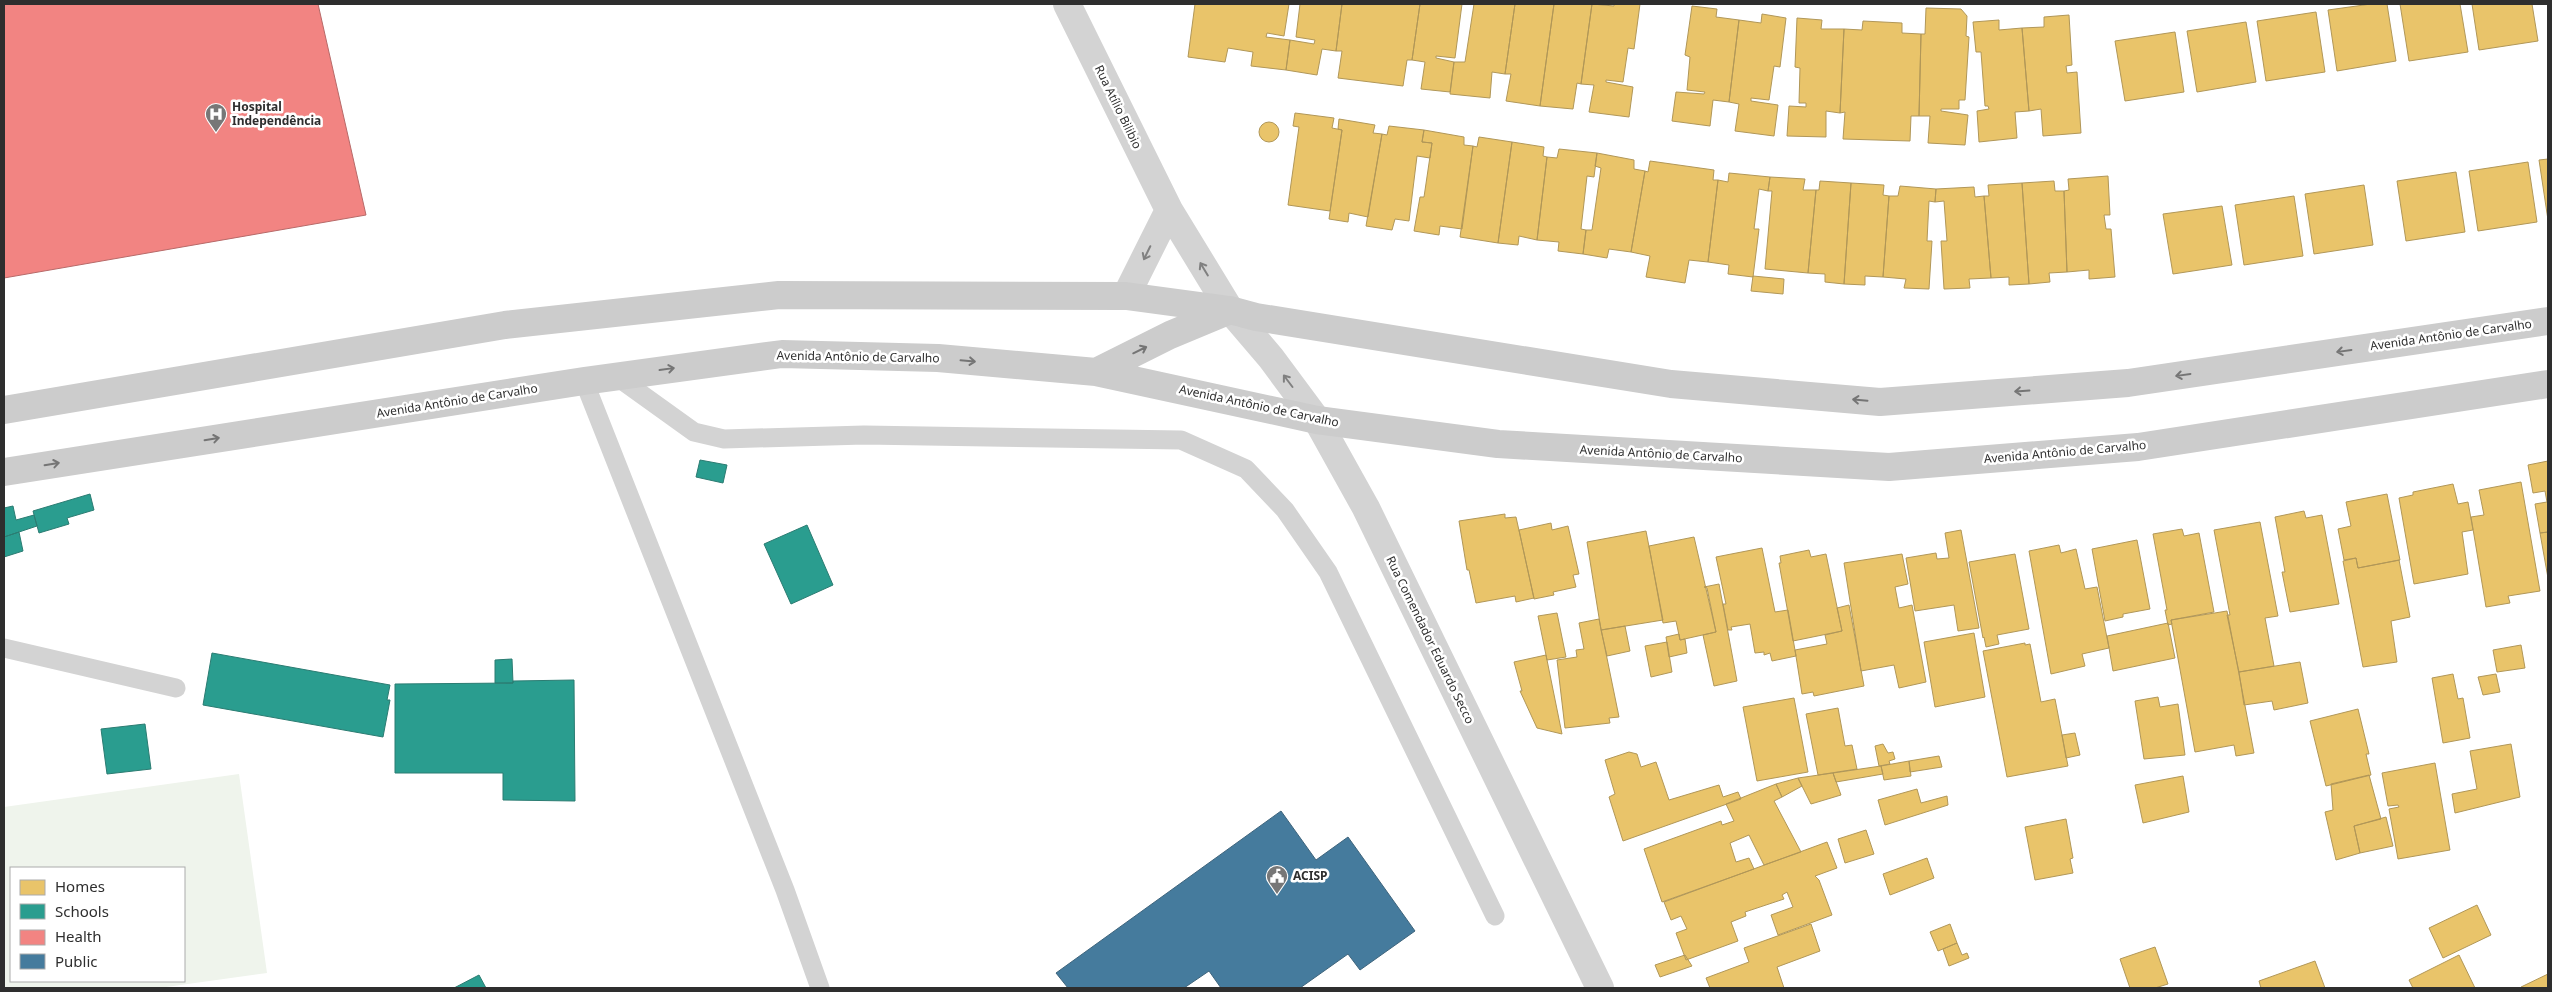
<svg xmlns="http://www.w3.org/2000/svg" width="2552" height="992" font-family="'Noto Sans',sans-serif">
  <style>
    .green { fill: #eff4ec; fill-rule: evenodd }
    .homes { fill: #e9c46a; stroke: #b19758 }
    .schools { fill: #2a9d8f; stroke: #2b7c72 }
    .health { fill: #f28482; stroke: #b76a69 }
    .public { fill: #457b9d; stroke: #3e647c }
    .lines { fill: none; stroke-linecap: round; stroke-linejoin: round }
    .service { stroke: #d3d3d3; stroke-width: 19 }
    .tertiary { stroke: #d3d3d3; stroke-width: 28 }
    .secondary { stroke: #ccc; stroke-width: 28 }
    .oneway { stroke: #808080 }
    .oneway2 { stroke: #757575 }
    .labels { text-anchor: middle; stroke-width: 5; stroke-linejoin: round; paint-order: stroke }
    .poi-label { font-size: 12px; font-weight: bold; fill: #2e2e2e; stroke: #fff; text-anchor: start }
    .street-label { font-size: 12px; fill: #2e2e2e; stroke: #fff }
  </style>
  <rect width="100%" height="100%" fill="#fff"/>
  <!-- green -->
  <path class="green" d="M239,774l28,199 -108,15h-155v-181zM11,868h173v113h-173z"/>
  <!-- homes -->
  <path class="homes" d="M1195,4h94l-5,32 -17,-3 -1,4 24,3 -4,30 -35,-4 2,-14 -25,-4 -3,14 -37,-5z
    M1300,4h42l-6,47 -14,-2 -5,26 -31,-5 4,-30 24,4 1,-4 -19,-3z
    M1342,4h78l-8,56h-5l-4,26 -65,-8 4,-27h-6z
    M1420,4h42l-7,54 -19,-2v2l18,4 -4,30 -29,-3 4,-27 -13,-2z
    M1474,4h41l-10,70 -13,-2 -2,26 -40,-4 4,-32h11z
    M1515,4h39l-14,102 -34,-5 5,-27h-6z
    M1554,4h38l-11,80 -4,-1 -4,26 -33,-3z
    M1592,4l22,2v-2h26l-6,45 -6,-1 -5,34 -17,-2v2l27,5 -4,30 -40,-5 5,-27 -13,-1z
    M2371,4h16l9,57 -59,10 -9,-61z
    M2400,4h60l8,48 -59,9z
    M2472,4h60l6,37 -59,9z
    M1692,6l25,3 -1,8 23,3 -10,82 -16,-2 -3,26 -38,-5 4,-29 28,2 1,-2 -18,-2 3,-33 -5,-2z
    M1926,8l35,1 6,7 -1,20 3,1 -4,63h-6v9h-18v2l27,4 -3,30 -37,-2 2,-27h-11l2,-82h4z
    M2316,12l9,60 -59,9 -9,-60z
    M1762,14l24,4 -6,49 -6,-1 -5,34 -18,-2v3l27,4 -4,31 -39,-5 4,-27 -10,-2 10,-82 22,3z
    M2069,15l3,50 -6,1 1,7 10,-1 4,61 -38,3 -2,-27 -12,2 -7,-83 22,-1v-10z
    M1797,18l25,2 -1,9h23l-4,84 -14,-2v26l-39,-1 2,-30 17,1v-4h-7l1,-35 -5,-1z
    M1999,20v10l23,-2 7,83 -14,1 2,26 -38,4 -2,-31 12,-2 -1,-3h-3l-4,-54h-5l-3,-30z
    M1863,21l39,2v10l19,1 -2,82h-8l-1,25 -67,-2 2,-27 -5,1 4,-84 18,1z
    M2246,22l10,60 -59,10 -10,-61z
    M2175,32l9,60 -59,9 -10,-60z
    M1295,113l39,5 -2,10 10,2 -12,81 -42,-6 11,-78 -6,-1z
    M1339,119l36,6 -2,8 9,1 -14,83 -19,-4 -1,9 -19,-3 13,-89 -4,-1z
    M1259 132a10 10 0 1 1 20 0a10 10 0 1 1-20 0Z
    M1389,126l35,4 -2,12 10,1 -2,15 -13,-2 -8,65 -14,-2 -3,11 -26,-4 16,-92 5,1z
    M1424,130l40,7v8l9,1 -11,83 -22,-3 -1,9 -25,-4 6,-34h4l8,-54 -10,-1z
    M1479,137l33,5 -14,101 -38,-6 13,-91 4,1z
    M1512,142l32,5 -1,9 4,1 -10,83 -18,-4 -1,9 -20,-2z
    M1559,149l38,4 -3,24 -7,-1 -6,53 5,1 -3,24 -25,-3 1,-9 -22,-2 10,-83 10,1z
    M1597,153l37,7v9l11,2 -14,81 -22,-3 -2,9 -24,-4 3,-24h6l9,-62 -6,-2z
    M2548,159v61l-9,-60z
    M1650,161l64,9 -1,10h5l-10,82 -19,-2 -4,23 -39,-6 4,-21 -19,-4 14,-81 3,1z
    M2528,162l9,60 -59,9 -9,-60z
    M2456,172l9,60 -59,9 -9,-60z
    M1729,173l41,4 -2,14 -9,-2 -5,40h5l-6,48 -25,-3 1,-9 -21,-3 10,-82 10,2z
    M2108,176l2,39h-6l2,14h5l4,48 -26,2v-9l-22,2 -3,-81 5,-1 -1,-11z
    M1770,177l35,2 -2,11h13l-8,83 -43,-4 7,-78h-4z
    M1820,181l31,2 -7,101 -19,-2v-8l-17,-1 8,-83h3z
    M2054,181l1,10h9l3,81 -18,1 1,9 -21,2 -7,-101z
    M1851,183l33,2 -1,10 6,1 -6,81 -18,-1v9l-21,-1z
    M2022,183l7,101 -20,1v-8l-18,1 -7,-82h5l-1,-11z
    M2364,185l9,60 -59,9 -9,-60z
    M1900,186l36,3 -1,13 -6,-1 -2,40h5l-3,48 -25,-1 2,-9 -23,-2 6,-81h9z
    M1974,187l1,10 9,-1 7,82 -22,1 1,9 -26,1 -3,-48h6l-3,-40 -9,1 1,-13z
    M2294,196l9,60 -59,9 -9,-60z
    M2222,206l10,59 -59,9 -10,-60z
    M1753,276l31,3 -1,15 -32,-3z
    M2548,461v71l-8,1 -5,-29 12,-2 -2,-11 -12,2 -5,-28z
    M2521,482l19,109 -32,5 2,7 -24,4 -15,-90 13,-2 -5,-25z
    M2453,484l5,20 10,-2 5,28 -11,2 6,42 -54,10 -15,-86 14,-3v-3z
    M2387,494l13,66 -42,8 -2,-10 -12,2 -6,-31 13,-3 -5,-24z
    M2304,511l2,7 16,-3 17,89 -49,8 -8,-40h3l-10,-55z
    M1505,514v4l11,-1 18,81 -18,4 -1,-6 -39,7 -7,-33h-2l-8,-49z
    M2260,522l18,94 -13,2 9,48 -35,6 -12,-57h3l-16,-85z
    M1551,523l1,7 16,-4 11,48 -6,1 3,12 -23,5 1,3 -20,4 -15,-69z
    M2182,529l2,7 15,-3 15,79 -43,8 1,4 -4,1 -3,-15h2l-14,-76z
    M1961,530l18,98 -21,3 -4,-26 -39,6 -9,-53 30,-5 1,6 12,-1 -4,-25z
    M1646,531l17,89 -62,10 -14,-88z
    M2548,532v46l-8,-45z
    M1694,537l22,95 -36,8 -4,-19 -13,2 -14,-77z
    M2137,540l13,69 -27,5v3l-18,4 -13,-72z
    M2059,545l2,8 15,-4 9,40 12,-2 12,61 -27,6 3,12 -34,8 -22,-123z
    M1762,548l13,64 13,-2 8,46 -24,5 -2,-8 -6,2v-3l-9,1 -5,-29 -19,3 1,3h-4l-5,-26h3l-10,-47z
    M1809,550l2,7 15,-3 16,77 -49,10 -14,-78h2l-1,-7z
    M1902,554l6,30 -13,3 4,21 13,-3 14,77 -27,6 -5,-23 -33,6 -17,-108z
    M2015,554l14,75 -32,6 2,9 -13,3 -2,-10 -1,1 -14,-76z
    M2356,558l2,10 41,-8 11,57 -19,4 6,41 -34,5 -20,-106z
    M1719,584l18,97 -23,5 -11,-51 13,-3 -9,-44 -3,-1z
    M1849,605l15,81 -50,10 -1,-4 -11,2 -7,-44 32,-6 -2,-9 17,-4 -5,-23z
    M2227,611l27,142 -18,3 -2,-11 -39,7 -24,-132z
    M1557,613l9,44 -19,3 -9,-44z
    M1599,619l20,98 -10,1 1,5 -45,5 -8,-68 20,-3 -1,-7 8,-1 -5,-26z
    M2168,623l7,35 -62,13 -6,-35z
    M1625,626l5,25 -23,5 -6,-26z
    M1974,633l11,64 -50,10 -11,-65z
    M1679,634l1,6 5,-1 2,14 -18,4 -3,-20z
    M1667,642l5,30 -21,5 -6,-31z
    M2025,643v2l5,-1 11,58 14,-3 13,67 -61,11 -24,-126z
    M2521,645l4,23 -28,4 -4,-22z
    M1546,655l1,5 15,74 -25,-6 -17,-37h2l-8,-29z
    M2300,662l8,41 -34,7 -2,-9 -28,4 -5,-33z
    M2453,674l5,25 5,-1 7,40 -27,5 -11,-65z
    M2496,674l4,18 -17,3 -5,-18z
    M2158,697l2,10 18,-3 7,51 -41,4 -9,-58z
    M1794,698l14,74 -51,9 -14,-74z
    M1838,708l7,38 7,-1 5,24 -39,6 -12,-61z
    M2358,709l11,45h-3l5,21 -45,11 -16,-65z
    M2075,733l5,22 -14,3 -4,-23z
    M1883,744l5,9 5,-1 2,7 -6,2 1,3 -11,2 -4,-20z
    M2511,744l9,53 -65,16 -3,-19 25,-5 -7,-38z
    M1629,752l8,2 4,13 15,-5 13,38 50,-15 4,12 15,-5 3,7 -118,42 -14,-44 6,-3 -10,-34z
    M1939,756l3,11 -32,5 -1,-11z
    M1909,761l2,15 -27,4 -3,-14z
    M2435,763l15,87 -52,9 -9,-50 10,-2 -1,-2 -10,1 -6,-33z
    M1881,766l2,8 -47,8 -3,-9z
    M1833,773l8,22 -30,9 -13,-26z
    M2369,775l12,44 -27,7 6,27 -24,7 -11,-48 8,-2 -2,-26z
    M2183,776l6,36 -46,11 -8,-38z
    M1798,778l4,8 -20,11 -6,-13z
    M1776,784l6,13 -8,4 27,51 -37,13 -15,-30 -19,8 6,19 13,-4 5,11 -92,33 -18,-53 77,-28 1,4 12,-4 -8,-17z
    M1917,789l4,14 26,-7 1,9 -63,20 -7,-25z
    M2386,817l7,29 -33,7 -6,-27z
    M2066,819l7,39 -3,1 3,14 -38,7 -10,-53z
    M1866,830l8,24 -29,9 -7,-24z
    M1827,842l10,26 -22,8 4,4 13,35 -54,20 -7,-20 22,-8 -6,-15 -5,3 2,4 -39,13 1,4 -15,6 7,19 -52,19 -10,-27 11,-4 -6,-13 -10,4 -7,-18z
    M1927,858l7,20 -44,17 -7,-21z
    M2477,905l14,30 -48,23 -14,-30z
    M1811,924l9,27 -43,16 7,21h2h-76l-4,-10 43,-16 -5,-14z
    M1950,924l7,19 -19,8 -8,-19z
    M1957,943l5,12 5,-2 2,5 -20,8 -6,-17z
    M2155,947l13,37 -13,4h-25l-10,-29z
    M1685,955l7,11 -32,11 -5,-12z
    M2459,955l16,33h-62l-4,-8z
    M2315,961l10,27h-64l-2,-7z
    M2548,974v14h-26l-1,-1z"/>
  <!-- schools -->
  <path class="schools" d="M700,460l27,5 -4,18 -27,-6z
    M90,494l4,16 -27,8 2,6 -30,9 -6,-22z
    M13,506l3,14 18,-5 3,11 -33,11v-29z
    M807,525l26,60 -42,19 -27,-60z
    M19,532l4,19 -19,6v-20z
    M212,653l178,32 -3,15h3l-7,37 -180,-32z
    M512,659l1,24h-18v-23z
    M574,680l1,121 -72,-1v-27h-108v-89l118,-1v-2z
    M145,724l6,45 -44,5 -6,-45z
    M479,975l7,13h-32z"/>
  <!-- health -->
  <path class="health" d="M4,4h314l48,211 -362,63z"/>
  <!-- public -->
  <path class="public" d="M1281,811l35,49 32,-23 67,94 -55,39 -12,-16 -48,34h-79l-12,-17 -25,17h-116l-12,-15z"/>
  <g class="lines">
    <!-- service -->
    <path class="service" d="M616,376l78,56 30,7 140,-4 317,5 65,29 39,41 43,62 167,344
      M584,381l201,509 35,98
      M4,648l172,40"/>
    <!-- tertiary -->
    <path class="tertiary" d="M1067,4l102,206 61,100 41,48 46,62 49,88 234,480
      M1126,296l43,-86"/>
    <!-- secondary -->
    <path class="secondary" d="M1096,372l74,-37 60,-25
      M4,410l501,-85 274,-30 347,1 104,14 26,7 415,67 209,18 248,-19 420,-62
      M4,472l580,-91 198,-27 156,4 158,14 221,48 181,24 391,23 249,-20 410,-63"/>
  </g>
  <!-- one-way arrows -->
  <defs><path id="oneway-shaft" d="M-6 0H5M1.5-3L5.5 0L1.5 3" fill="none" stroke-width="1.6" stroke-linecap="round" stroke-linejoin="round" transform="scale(1.25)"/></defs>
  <g class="oneway">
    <use href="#oneway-shaft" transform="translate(1147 253) rotate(116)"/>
    <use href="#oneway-shaft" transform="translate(1204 269) rotate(-121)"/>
    <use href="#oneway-shaft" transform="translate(1288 381) rotate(-127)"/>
  </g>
  <g class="oneway2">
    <use href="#oneway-shaft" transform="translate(1140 350) rotate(-26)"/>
    <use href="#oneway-shaft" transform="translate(2344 351) rotate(172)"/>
    <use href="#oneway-shaft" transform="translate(968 361) rotate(5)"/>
    <use href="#oneway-shaft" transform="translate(667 369) rotate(-8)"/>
    <use href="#oneway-shaft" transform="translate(2183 375) rotate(172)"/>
    <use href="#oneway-shaft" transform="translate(2022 391) rotate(176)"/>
    <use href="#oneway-shaft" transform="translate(1860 400) rotate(-175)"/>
    <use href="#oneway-shaft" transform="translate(212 439) rotate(-9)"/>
    <use href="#oneway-shaft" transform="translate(52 464) rotate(-9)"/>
  </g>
  <!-- icons -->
  <defs>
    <g id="hospital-pin" transform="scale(1.125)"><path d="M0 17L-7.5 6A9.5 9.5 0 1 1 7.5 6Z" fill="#777" stroke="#fff"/><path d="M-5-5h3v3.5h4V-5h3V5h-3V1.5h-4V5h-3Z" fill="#fff"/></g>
    <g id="civic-pin" transform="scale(1.125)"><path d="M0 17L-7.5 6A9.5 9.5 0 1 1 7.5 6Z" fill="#777" stroke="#fff"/><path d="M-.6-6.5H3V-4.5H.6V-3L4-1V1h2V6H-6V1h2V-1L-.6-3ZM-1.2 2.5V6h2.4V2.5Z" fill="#fff"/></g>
  </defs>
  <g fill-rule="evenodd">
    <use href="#hospital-pin" x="216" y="114"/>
    <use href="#civic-pin" x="1277" y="876"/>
  </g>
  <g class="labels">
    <!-- poi labels -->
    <g class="poi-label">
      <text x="232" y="111">Hospital<tspan x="232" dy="14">Independência</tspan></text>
      <text x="1293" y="880">ACISP</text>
    </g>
    <!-- street labels -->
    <g class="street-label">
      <text transform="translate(1118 107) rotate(64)" y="4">Rua Atílio Bilibio</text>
      <text transform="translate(2451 335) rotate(-8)" y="4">Avenida Antônio de Carvalho</text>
      <text transform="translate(858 357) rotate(1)" y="4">Avenida Antônio de Carvalho</text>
      <text transform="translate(457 401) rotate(-9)" y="4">Avenida Antônio de Carvalho</text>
      <text transform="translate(1259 406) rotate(12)" y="4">Avenida Antônio de Carvalho</text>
      <text transform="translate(2065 452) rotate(-5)" y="4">Avenida Antônio de Carvalho</text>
      <text transform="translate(1661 454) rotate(3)" y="4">Avenida Antônio de Carvalho</text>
      <text transform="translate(1430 640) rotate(64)" y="4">Rua Comendador Eduardo Secco</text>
    </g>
  </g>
  <!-- border -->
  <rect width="2552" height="992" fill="none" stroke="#2e2e2e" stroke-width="10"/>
  <!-- legend -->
  <rect x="10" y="867" width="175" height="115" fill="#ffffff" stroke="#ababab"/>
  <rect x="20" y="880" width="25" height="15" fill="#e9c46a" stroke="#ababab"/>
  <text x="55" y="892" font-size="15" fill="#2e2e2e">Homes</text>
  <rect x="20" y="904" width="25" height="15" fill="#2a9d8f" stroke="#ababab"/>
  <text x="55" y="917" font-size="15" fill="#2e2e2e">Schools</text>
  <rect x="20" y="930" width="25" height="15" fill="#f28482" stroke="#ababab"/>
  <text x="55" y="942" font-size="15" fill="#2e2e2e">Health</text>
  <rect x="20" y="954" width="25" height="15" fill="#457b9d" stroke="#ababab"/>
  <text x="55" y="967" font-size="15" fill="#2e2e2e">Public</text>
</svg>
